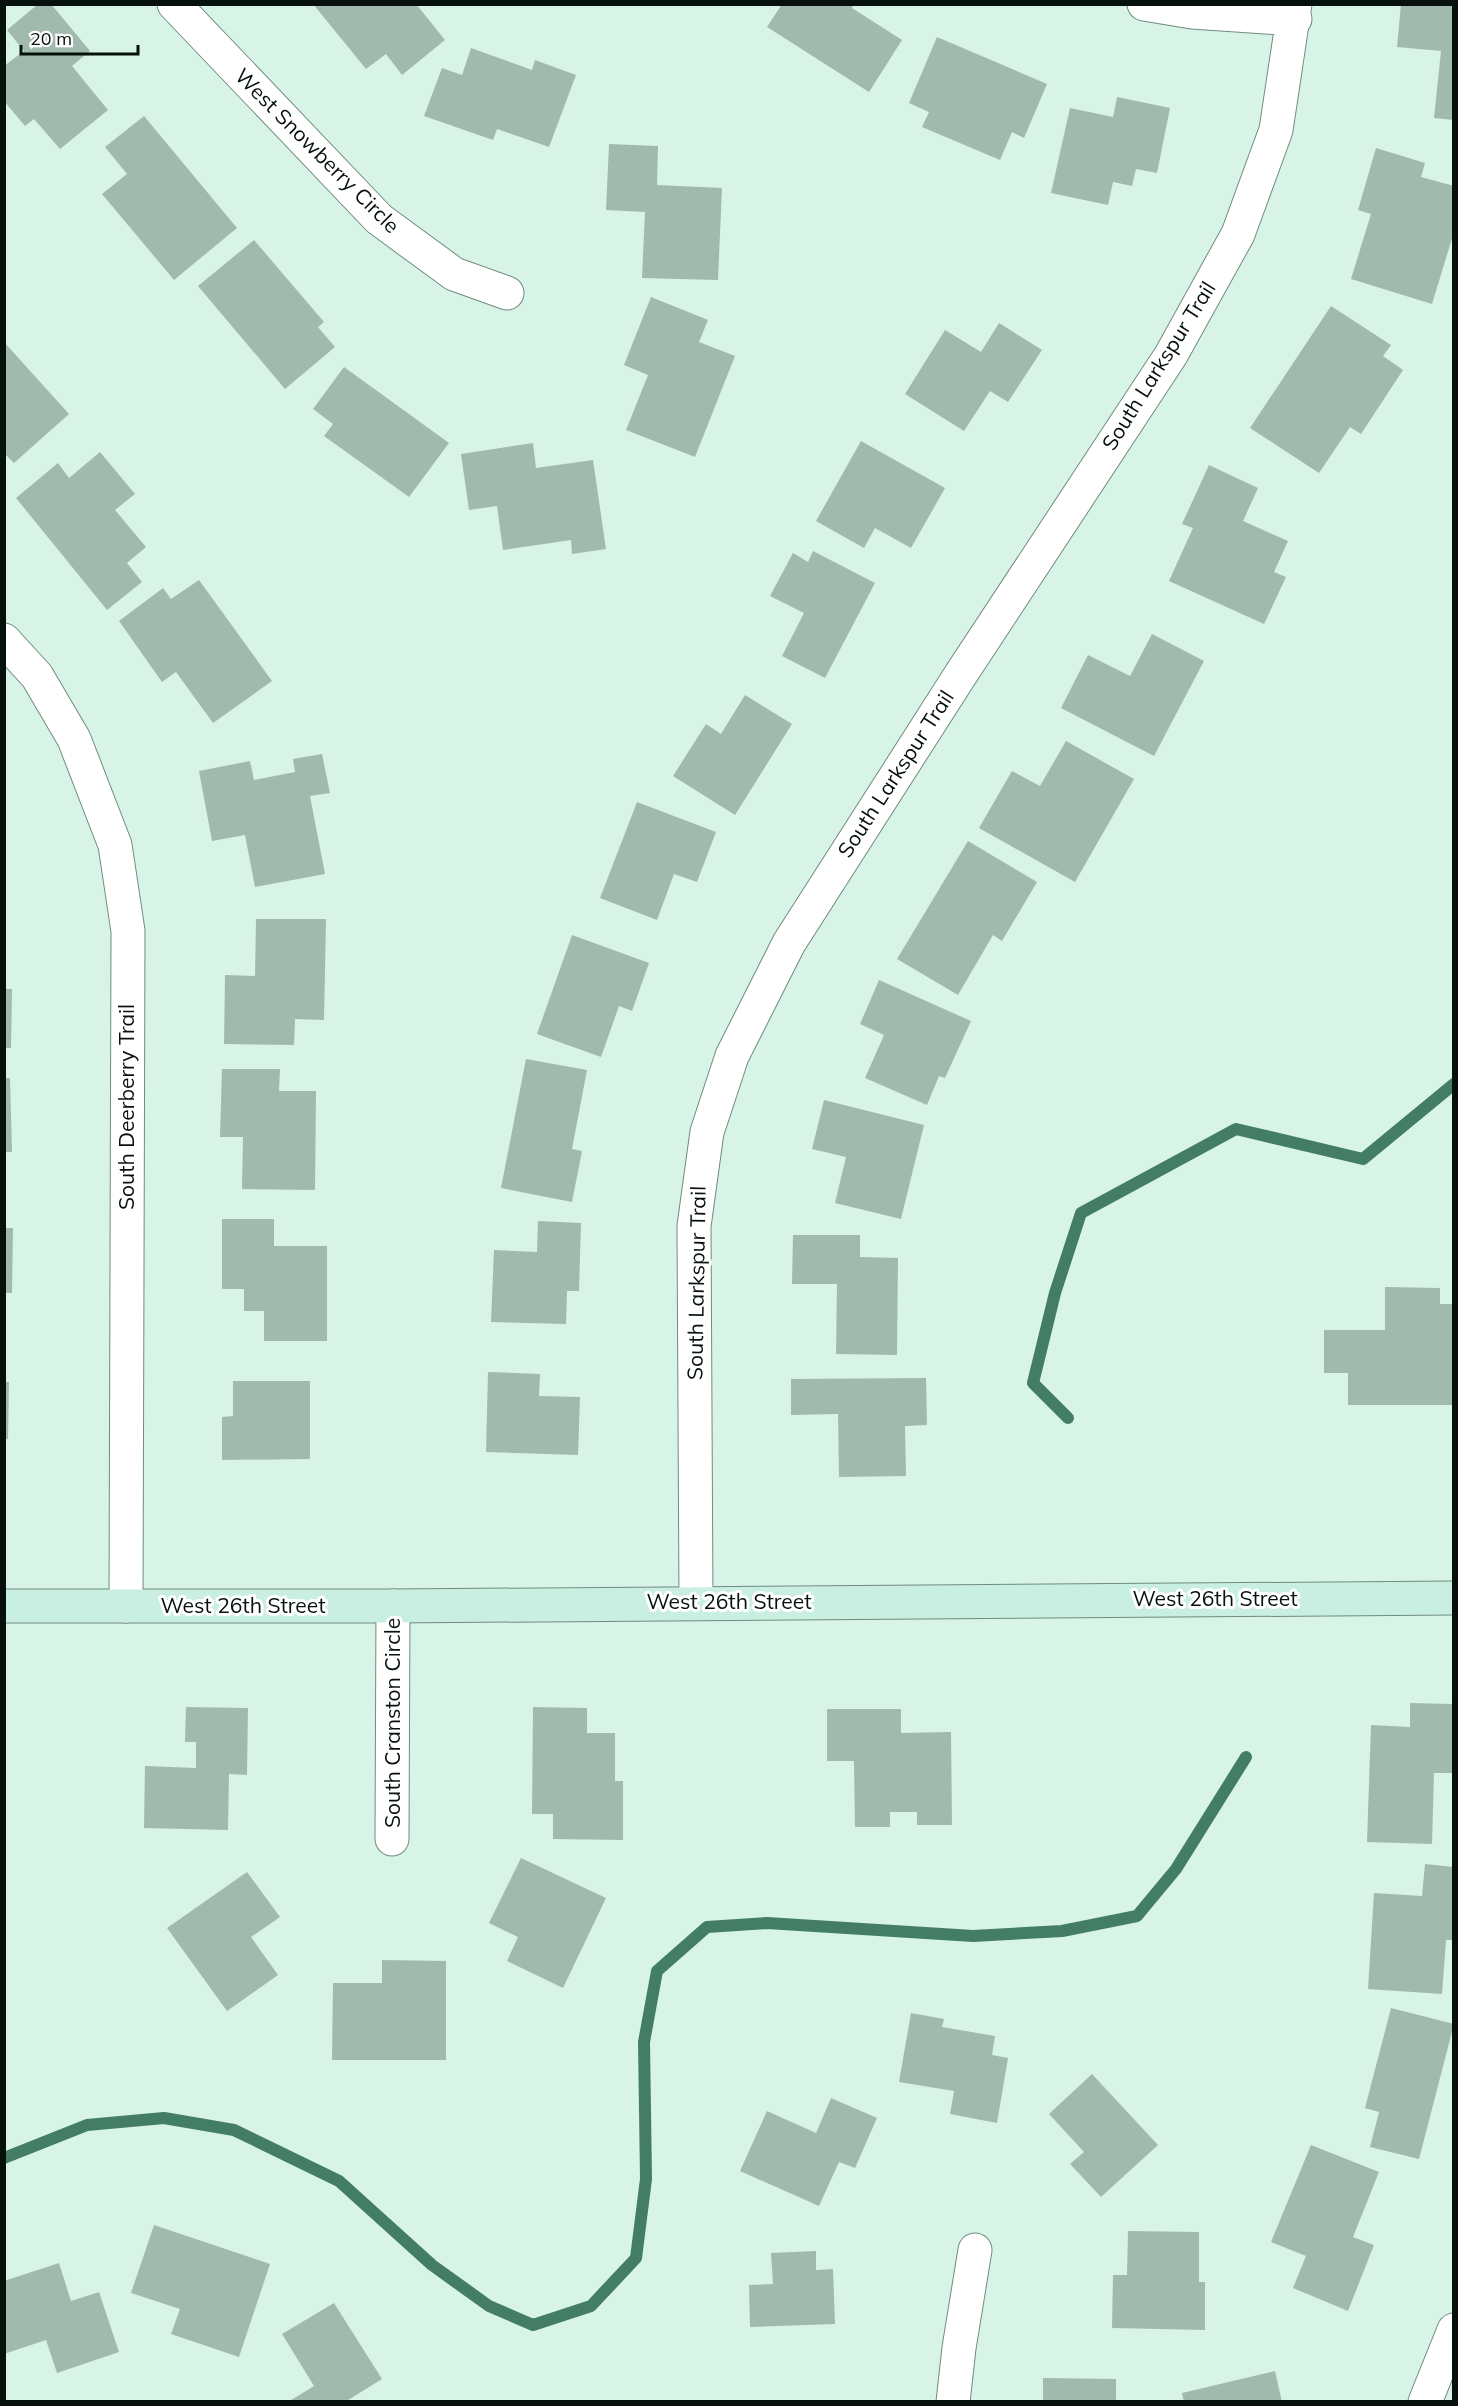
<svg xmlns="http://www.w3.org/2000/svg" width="1458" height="2406" font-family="Mulish,sans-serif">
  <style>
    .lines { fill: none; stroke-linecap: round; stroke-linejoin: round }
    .stream { stroke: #447d66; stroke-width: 12 }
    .building { fill: #a0bbae }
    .minor-casing { stroke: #718b7f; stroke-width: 35 }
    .secondary-casing { stroke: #718b7f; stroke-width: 35 }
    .minor { stroke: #fff; stroke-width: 33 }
    .secondary { stroke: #c8efe1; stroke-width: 33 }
    .labels { text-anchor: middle; stroke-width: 6; stroke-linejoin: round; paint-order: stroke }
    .street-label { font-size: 21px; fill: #06100c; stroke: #fff }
  </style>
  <rect width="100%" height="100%" fill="#d7f4e6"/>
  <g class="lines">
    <!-- stream -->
    <path class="stream" d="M1068,1418l-35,-35 22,-90 26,-80 155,-84 127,30 91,-75
      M4,2158l83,-33 77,-7 70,12 105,51 93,84 57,41 44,19 58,-19 45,-48 10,-79 -2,-137 13,-71 50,-44 60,-4 206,13 89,-5 75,-15 39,-47 70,-112"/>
  </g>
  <!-- building -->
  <path class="building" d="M38,4h13l39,47 -18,15 36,44 -48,39 -26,-30 -9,7 -21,-25v-35l20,-15 -17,-21z
    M313,4h103l29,36 -43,35 -16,-21 -20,15z
    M782,4h72l-2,4 50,32 -33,52 -102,-65z
    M1401,4h53v116l-20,-2 7,-67 -44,-4z
    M937,37l110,47 -23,54 -12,-6 -12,28 -78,-33 7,-15 -20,-9z
    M471,48l61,22 3,-10 41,15 -27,72 -52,-18 -4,11 -69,-24 18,-48 20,7z
    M1117,97l53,11 -13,65 -21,-4 -4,17 -19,-4 -5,23 -57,-12 19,-85 43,9z
    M144,116l93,112 -63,52 -72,-86 25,-20 -22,-27z
    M609,144l49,2 -1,39 65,3 -4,92 -76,-2 3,-66 -39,-2z
    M1376,148l49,15 -4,14 33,9v46l-22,72 -81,-25 20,-65 -13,-4z
    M254,240l70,82 -6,5 17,20 -50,42 -87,-103z
    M651,297l57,23 -9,22 36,14 -40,101 -69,-27 22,-55 -24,-10z
    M1331,306l60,39 -8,11 20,14 -42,64 -11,-7 -31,46 -69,-45z
    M999,323l43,27 -34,52 -18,-11 -26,40 -59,-37 40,-64 36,22z
    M4,342l65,72 -55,49 -10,-10z
    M344,367l105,76 -40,54 -85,-61 9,-12 -20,-15z
    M861,441l84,47 -34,60 -36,-20 -11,20 -48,-27z
    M533,443l3,25 57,-8 13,89 -34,5 -1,-14 -68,10 -6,-44 -28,4 -8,-56z
    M100,452l35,42 -20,16 31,37 -19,16 15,19 -35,28 -91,-112 42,-35 11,15z
    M1209,465l49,23 -15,33 45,20 -14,31 12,5 -22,47 -95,-43 24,-53 -11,-4z
    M813,551l62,32 -50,95 -43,-22 22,-43 -34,-17 23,-43 15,9z
    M199,580l73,101 -59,42 -37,-51 -14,10 -43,-61 44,-33 8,11z
    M1152,634l52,27 -50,95 -93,-48 27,-53 42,21z
    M745,695l47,29 -57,91 -62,-39 33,-52 15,10z
    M1066,741l68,38 -59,103 -96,-54 33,-57 28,15z
    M322,754l8,39 -20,3 15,78 -70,13 -10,-52 -33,6 -13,-70 51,-10 4,19 41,-8 -2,-13z
    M637,802l79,30 -19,50 -23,-8 -17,46 -57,-22z
    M968,841l69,41 -35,59 -9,-6 -35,60 -61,-36z
    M256,919h70l-2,101 -29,-1 -1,26 -70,-1 1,-69 30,1z
    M572,935l77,28 -17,48 -13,-5 -18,51 -64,-23z
    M879,980l92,41 -26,57 -6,-2 -12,29 -62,-27 19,-43 -24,-11z
    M4,989h8l-1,59h-7z
    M526,1059l61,11 -15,79 10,2 -10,51 -71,-14z
    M222,1069h58l-1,22h37l-1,99 -73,-1 1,-52h-23z
    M4,1078h6l2,74h-8z
    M824,1100l100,25 -23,94 -66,-16 11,-46 -34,-8z
    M222,1219h52v27h53v95h-63v-30h-20v-22h-22z
    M538,1221l43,2 -2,68h-12l-1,33 -75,-2 3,-72 43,2z
    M4,1228h9l-1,65h-8z
    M793,1235h67v22l38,1 -1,97 -61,-1 1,-70h-45z
    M1385,1287l55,1v16h14v101h-106v-32h-24v-43h61z
    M488,1372l52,2 -1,22 41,1 -2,58 -92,-3z
    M926,1378l1,47 -22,1 1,50 -67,1 -1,-63 -47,1v-36z
    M233,1381h77v78l-88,1v-43l11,-1z
    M4,1382h5l-1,57h-4z
    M1410,1703l44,1v69h-20l-2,71 -65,-2 4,-117 39,2z
    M186,1707l62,1 -1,67 -18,-1 -1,56 -84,-2 1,-62 51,2v-26h-11z
    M533,1707l54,1v25h28v48h8v59l-70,-1v-25h-21z
    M827,1709h74v24l50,-1 1,93h-35v-13h-27v15h-35l-1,-66h-27z
    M521,1858l85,40 -43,90 -56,-27 11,-24 -29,-14z
    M1425,1864l29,3v73h-8l-4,54 -74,-5 6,-96 48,3z
    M247,1872l33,45 -29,20 27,38 -51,36 -60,-83z
    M382,1960l64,1v99h-114l1,-77h49z
    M1391,2008l63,16 -35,135 -49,-12 9,-35 -14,-4z
    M911,2013l33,6 -2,8 53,9 -3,19 16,3 -11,65 -47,-9 4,-23 -55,-9z
    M1092,2074l66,71 -57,52 -31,-33 14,-12 -35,-38z
    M831,2098l46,20 -22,50 -16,-6 -20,44 -79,-35 27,-60 49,22z
    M1311,2145l68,27 -26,65 21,8 -26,66 -55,-23 13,-32 -35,-14z
    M154,2225l116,39 -31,93 -68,-23 9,-25 -49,-16z
    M1128,2231l71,1v50h6v48l-93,-2 1,-53h14z
    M816,2251v19l17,-1 2,55 -85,3 -1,-42 24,-1 -2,-31z
    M59,2263l12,38 28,-9 20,60 -62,21 -11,-33 -42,14v-73z
    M334,2303l48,76 -37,23h-57l26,-16 -32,-52z
    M1275,2371l7,31h-98l-2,-9z
    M1043,2378l73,1v23h-73z"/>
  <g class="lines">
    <!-- minor casing -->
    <g class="minor-casing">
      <path id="minor" d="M174,4l205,215 75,55 53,19
        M1144,4l48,8 103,7
        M4,640l33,36 37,63 41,106 13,86 -2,675
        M696,1602l-2,-376 13,-94 25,-76 57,-113 172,-269 210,-319 67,-121 38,-104 19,-126
        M392,1839l1,-233
        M953,2402l6,-54 16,-98
        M1425,2402l29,-72"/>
    </g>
    <!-- secondary casing -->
    <g class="secondary-casing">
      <path id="secondary" d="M4,1606h389l1061,-8"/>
    </g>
    <!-- minor -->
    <use href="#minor" class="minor"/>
    <!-- secondary -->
    <use href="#secondary" class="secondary"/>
  </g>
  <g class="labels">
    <!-- street labels -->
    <g class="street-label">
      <text transform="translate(317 151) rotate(45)" y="7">West Snowberry Circle</text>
      <text transform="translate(1159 366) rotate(-58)" y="7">South Larkspur Trail</text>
      <text transform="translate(896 774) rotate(-57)" y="7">South Larkspur Trail</text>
      <text transform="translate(127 1107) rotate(-90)" y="7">South Deerberry Trail</text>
      <text transform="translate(697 1283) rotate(-89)" y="7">South Larkspur Trail</text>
      <text x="1215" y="1606">West 26th Street</text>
      <text x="729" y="1609">West 26th Street</text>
      <text x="243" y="1613">West 26th Street</text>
      <text transform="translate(393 1723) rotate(-90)" y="7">South Cranston Circle</text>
    </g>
  </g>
  <!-- border -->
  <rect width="1458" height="2406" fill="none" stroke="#06100c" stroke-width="12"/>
  <!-- scale -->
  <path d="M21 45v9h117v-9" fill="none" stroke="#06100c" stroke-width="3"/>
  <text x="30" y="45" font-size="18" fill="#06100c" stroke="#ffffff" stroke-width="4.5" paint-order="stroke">20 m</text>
</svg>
